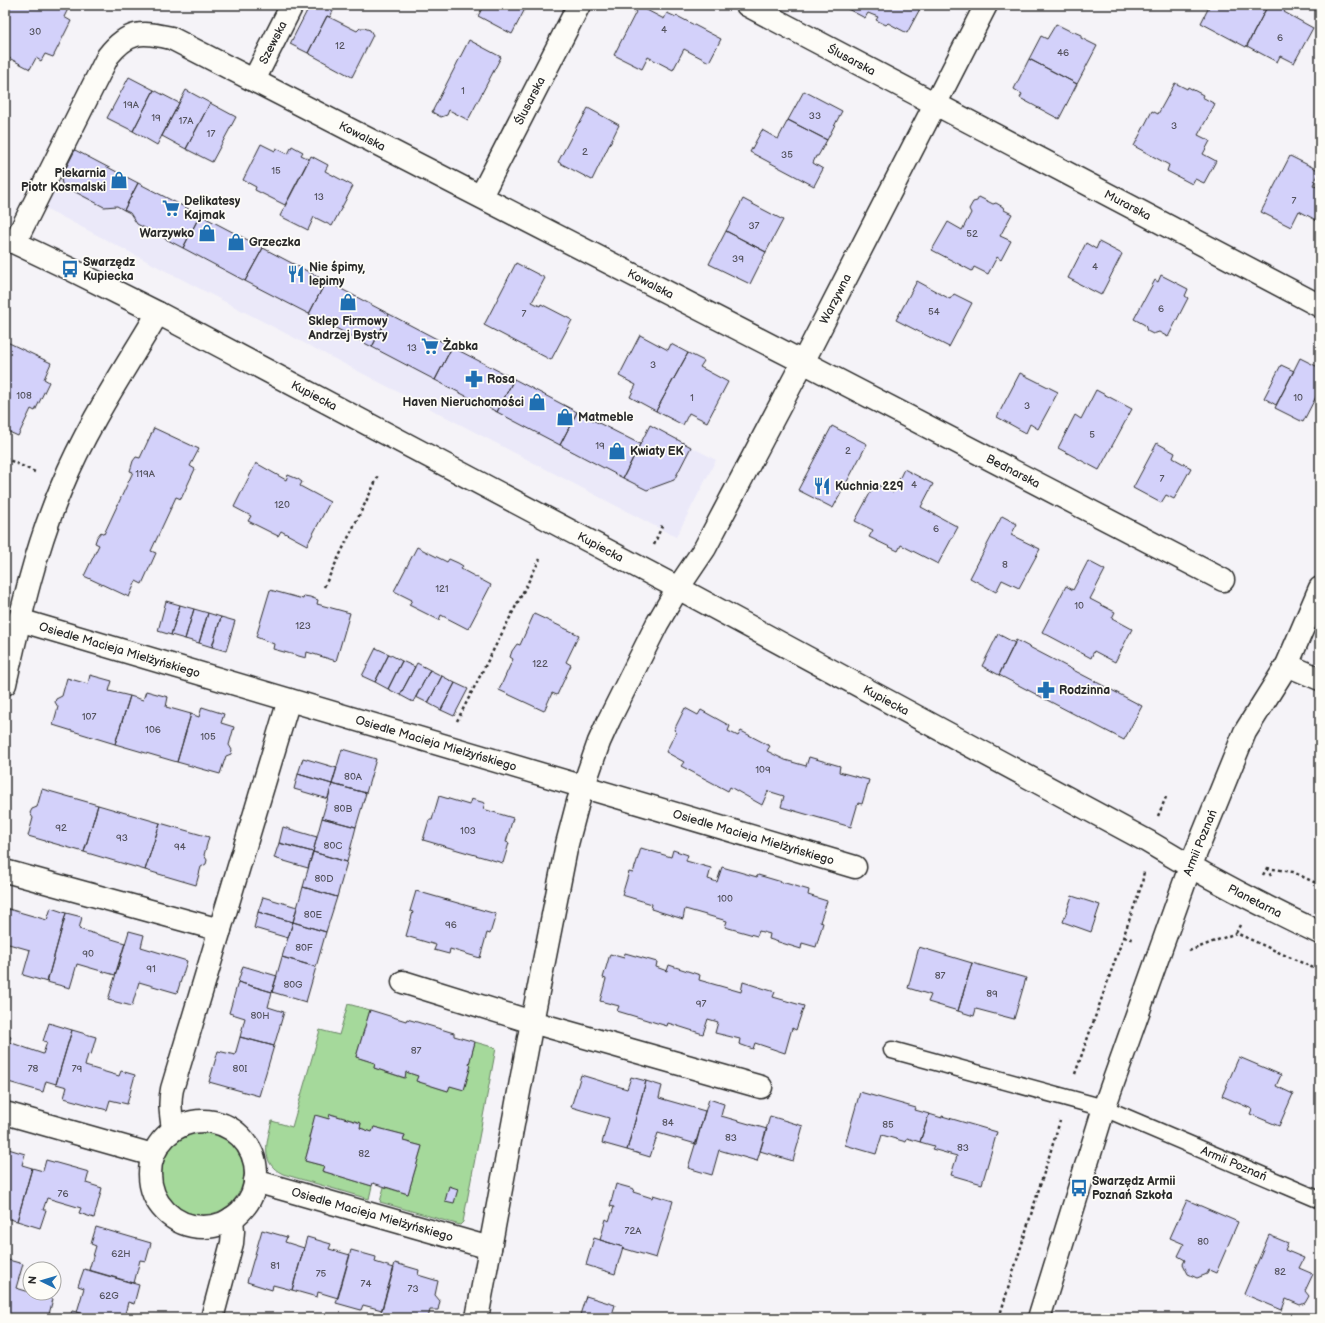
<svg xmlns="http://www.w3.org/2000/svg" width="1325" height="1323" font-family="'Balsamiq Sans',sans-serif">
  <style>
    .built { fill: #ebe9f9 }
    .green { fill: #a5d99b; stroke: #688263 }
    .building { fill: #d3d1fa; stroke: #2b2b2b }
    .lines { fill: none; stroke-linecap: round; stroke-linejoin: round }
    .lane-casing { stroke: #2b2b2b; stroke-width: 19 }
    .street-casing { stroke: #2b2b2b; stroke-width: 25 }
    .secondary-casing { stroke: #2b2b2b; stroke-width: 25 }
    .path { stroke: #2b2b2b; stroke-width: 2.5; stroke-dasharray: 3 3; stroke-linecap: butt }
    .lane { stroke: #fdfcf7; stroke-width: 16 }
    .street { stroke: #fdfcf7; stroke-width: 22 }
    .secondary { stroke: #fdfcf7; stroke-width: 22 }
    .labels { text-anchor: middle; stroke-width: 3.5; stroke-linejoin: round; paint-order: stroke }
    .number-label { font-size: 10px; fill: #55545f }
    .street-label { font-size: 12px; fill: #2b2b2b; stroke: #fdfcf7 }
    .poi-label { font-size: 12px; font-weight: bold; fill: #2b2b2b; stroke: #fdfcf7; text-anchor: start }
  </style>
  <rect width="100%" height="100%" fill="#f5f3f8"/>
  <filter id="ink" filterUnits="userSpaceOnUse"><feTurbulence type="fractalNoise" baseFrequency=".025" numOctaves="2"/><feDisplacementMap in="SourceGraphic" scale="8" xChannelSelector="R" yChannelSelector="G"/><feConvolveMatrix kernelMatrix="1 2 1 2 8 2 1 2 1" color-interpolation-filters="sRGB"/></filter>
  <g filter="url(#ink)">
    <!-- built -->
    <path class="built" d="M75,150l565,294 10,-19 66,35 -40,77 -631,-329z"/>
    <!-- green -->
    <path class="green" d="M348,1004l22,6 -14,47 19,6 -1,5 30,10 2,-6 12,4 -1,5 31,10 2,-5 14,3 7,-24 -2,-1 6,-22 21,6 -33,174 -3,3 -80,-23 4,-15 24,7 14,-48 -19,-5 2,-6 -31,-8 -2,5 -12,-4 1,-5 -30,-9 -2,5 -14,-3 -6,22 2,1 -6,22 19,5 -2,5 50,15 -3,13 -86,-25c-24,-11 -16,-33 -11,-53l20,6 28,-97 19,5z
      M160 1173a42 42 0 1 1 84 0a42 42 0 1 1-84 0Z"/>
    <!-- building -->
    <path class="building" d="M12,5h52l-1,1 5,3 -4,8 7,4 -18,36 -8,-3 -4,7 -5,-3 -6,11 -25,-13v-9l2,-4 -2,-1v-24z
      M310,5h26l-6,12 -3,-1 -19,37 -18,-9z
      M484,5h43l-15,29 -34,-18z
      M840,5h82l-15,28 -19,-10 -2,2 -10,-5 2,-3 -10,-4 -3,5z
      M1210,5h58l-22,42 -45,-24z
      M1268,5h20l-4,7 29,16 -19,35 -14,-7 -3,6 -30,-16z
      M639,6l25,13 3,-6 9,4 1,-1 44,23 -12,23 -25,-13 -11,21 -25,-13 -6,12 -28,-14z
      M327,16l30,15 3,-3h4l6,2 3,5 -21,42 -44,-24z
      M1056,24l16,8h2l7,3v3l16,8 -20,38 -48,-25 12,-23 6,3z
      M469,40l32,17 -33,63 -19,-10 -2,5 -6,2 -9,-5z
      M1029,59l48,25 -18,35 -39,-21 2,-4 -8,-5z
      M129,77l25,13 -21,41 -26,-13z
      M1175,83l12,6 1,-2 15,8 -1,2 13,7 -17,31 12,6 -7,13 13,7 -12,22 -9,-4 -3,5 -25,-13 2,-6 -35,-19 18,-35 6,3z
      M154,90l25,13 -22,42 -24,-14z
      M186,90l24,13 -24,46 -24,-13z
      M804,91l38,20 -15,29 -39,-20z
      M210,103l26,14 -24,45 -26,-13z
      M588,108l31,17 -27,55 -34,-18 21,-40 1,1z
      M788,120l39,20 -9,16h-2l-3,7 10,6 -9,17 -64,-34 12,-22 16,9z
      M261,144l14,7 1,-3 12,6 4,-8 11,6 -2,3 8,4 -24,46 -30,-15 1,-3 -13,-7z
      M75,150l63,33 -14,27 -7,-4 -13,1 -42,-22 -1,-7z
      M311,156l17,9 -3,6 28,15 -21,40 -18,-9 -6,13 -28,-14z
      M1290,156l30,15 -7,14 7,4v22l-4,9 -17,-9 -8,16 -30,-15z
      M138,183l62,32 -17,33 -46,-24 -7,-11 -6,-3z
      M979,197l14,7 3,-1 7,4 1,3 8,4 -12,22 11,5 -10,19 -4,-3 -9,17 -14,-7 -2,4 -40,-21 16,-28 14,8 9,-17 -2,-4 4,-7 4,-1z
      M743,199l40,21 -17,32 -40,-21z
      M1320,211v12l-5,-3z
      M200,215l63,33 -18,33 -62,-33z
      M726,231l40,21 -16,32 -41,-20z
      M1099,242l23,12 -21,41 -33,-17 18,-35 10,6z
      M263,248l63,33 -17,33 -64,-33z
      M516,263l29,15 -13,24 8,4 1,-2 31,16 -21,40 -67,-35z
      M1161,275l27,14 -3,7 3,2 -20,39 -9,-5 -6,2 -6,-3 -2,-6 -11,-6 21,-39 3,2z
      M326,281l63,33 -17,33 -63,-33z
      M917,281l33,18 4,-5 18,9 -23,44 -53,-27z
      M389,314l63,33 -17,33 -63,-33z
      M640,335l28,15 3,-6 17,9 -32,58 -26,-14 6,-12 -17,-9z
      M7,342l44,21 -7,16 5,3 -14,29 -4,-2 -13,27 -13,-6v-84z
      M452,347l62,32 -17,33 -62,-32z
      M688,353l16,8 -4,6 28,15 -21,40 -18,-9 -6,12 -27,-14z
      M1300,358l20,10v21l-17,33 -28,-14z
      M1281,365l13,6 -18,34 -12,-7z
      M1020,373l38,19 -20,37 -8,-5 -4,9 -29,-16z
      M514,379l63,33 -17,33 -63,-33z
      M1096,390l36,19 -33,61 -41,-22 17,-33 6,4z
      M577,412l63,32 -17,34 -63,-33z
      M650,425l41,22 -17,33 -27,10 -24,-12z
      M832,426l35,18 -34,64 -35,-18z
      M154,428l45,21 -9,17 5,3 -14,30 -5,-2 -25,54 5,2 -14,31 -6,-3 -7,16 -45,-21 15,-31 -4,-2 2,-6 4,-5 3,2 29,-62 -3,-1 3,-10 3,-4 4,1z
      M1157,443l18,10 -2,5 18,10 -17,31 -8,-4 -5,8 -28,-15z
      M256,463l30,17 2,-5 10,4 4,3 -2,4 30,16 -23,43 -26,-14 -3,5 -30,-15 3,-5 -17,-9z
      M904,469l29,15 -12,23 37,20 -20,37 -37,-19 -3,6 -29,-14 4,-7 -18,-9 20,-37 18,8z
      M1002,516l15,8 -6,11 29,14 -21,39 -17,-8 -6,12 -26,-14z
      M417,547l30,15 2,-3 9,4 5,3 -2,3 30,16 -23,44 -27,-14 -2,5 -30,-15 3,-5 -18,-9z
      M1088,561l17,9 -15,29 25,13 -3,6 20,11 -17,33 -21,-11 -3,7 -49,-26 24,-46 7,4z
      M270,590l33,9 1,-3 6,1 8,3 -1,4 33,9 -14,48 -29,-9 -1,6 -33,-9 1,-5 -18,-7z
      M166,601l14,4 -9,30 -13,-4z
      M180,605l14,4 -9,30 -14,-4z
      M194,609l14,4 -9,30 -14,-4z
      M208,613l13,4 -9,30 -13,-4z
      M534,614l45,21 -13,27 5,3 -14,30 -5,-2 -8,18 -45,-21 14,-31 -3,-2 2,-6 5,-7 3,1z
      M221,617l14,4 -9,30 -14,-4z
      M998,634l17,9 -16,32 -17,-9z
      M1016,640l126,66 -18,34 -125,-65z
      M376,648l13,6 -14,28 -13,-6z
      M389,654l13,7 -14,28 -13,-7z
      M402,661l13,6 -15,28 -12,-6z
      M417,663l13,7 -17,32 -13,-7z
      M430,670l12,6 -14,27 -12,-6z
      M90,675l22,6 -3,10 21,5 -15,48 -62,-19 5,-18 -3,-5 1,-3 6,-3 5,-18 21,6z
      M442,676l13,7 -14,27 -13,-7z
      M455,683l13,6 -14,27 -13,-6z
      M146,691l22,6 -2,10 25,7 -14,48 -62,-18 15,-48 13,4z
      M202,707l22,7 -3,9 13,4 -5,18 3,5 -1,4 -5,2 -6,18 -43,-12 14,-48 8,3z
      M685,708l13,7 3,-5 29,16 -2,5 10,5 3,-5 29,15 -3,5 18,9 21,6 3,-9 31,9 -1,6 30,8 -7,24 -4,-1 -7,24 -70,-20 3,-11 -16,-5 -6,14 -32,-18 -2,4 -47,-25 3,-4 -18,-10 10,-20 -2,-2z
      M342,749l34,10 -10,34 -34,-9z
      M303,758l34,10 -5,16 -34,-10z
      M298,774l34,10 -4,15 -34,-10z
      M332,784l34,9 -10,34 -34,-9z
      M42,789l56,16 -14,47 -56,-16 5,-18 -3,-5 2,-4 5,-2z
      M439,796l30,9 2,-6 14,4 -2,6 30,9 -7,24 3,1 -6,20 -80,-23 6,-20h3z
      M98,805l62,18 -15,47 -61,-18z
      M322,818l34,9 -9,35 -34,-10z
      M160,823l49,14 -5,18 3,5 -1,4 -5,3 -5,18 -51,-15z
      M283,827l34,10 -4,15 -34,-9z
      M279,843l34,9 -5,16 -34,-10z
      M641,848l30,9 2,-7 15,5 -2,6 25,7 -3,11 9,3 5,-15 35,10 1,-2 51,15 -1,5 19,6 -7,21 3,1 -7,24 -14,-4 -1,6 -32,-10 1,-5 -11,-3 -2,5 -32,-9 2,-6 -42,-12 -2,10 -32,-10 1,-5 -30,-9 7,-23 4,1z
      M313,852l34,10 -10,35 -34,-10z
      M303,887l34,10 -11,35 -33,-10z
      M416,891l80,23 -6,20 -3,-1 -7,25 -30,-9 -1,5 -15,-4 2,-5 -30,-9 7,-24 -3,-1z
      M1072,896l28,9 -9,27 -28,-10z
      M263,897l34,10 -4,15 -35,-10z
      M5,908l42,12 4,-12 15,5 -19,69 -24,-7 7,-25 -25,-7z
      M258,912l35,10 -5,16 -34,-10z
      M66,913l16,4 -3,12 46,14 -10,32 -38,-11 -7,24 -23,-6z
      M293,922l33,10 -10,35 -34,-10z
      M129,931l15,4 -3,12 46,14 -10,32 -38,-11 -7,24 -24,-6z
      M919,947l53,16 -14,48 -30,-9 3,-7 -23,-7z
      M625,953l32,9 -1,5 11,4 2,-6 31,10 -1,5 42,12 2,-10 32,10 -2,5 31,9 -8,24 -4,-2 -7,25 -30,-10 -2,6 -14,-5 1,-5 -25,-6 3,-11 -10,-3 -5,15 -35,-11 -1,3 -50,-15 2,-5 -19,-5 6,-22 -3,-1 7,-24 14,4z
      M282,957l34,10 -10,35 -34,-10z
      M972,963l54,15 -12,41 -38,-10 -2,7 -16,-5z
      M243,966l34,10 -5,16 -34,-10z
      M238,982l34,10 -4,15 16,5 -10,34 -34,-9 5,-19 -16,-5z
      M370,1010l36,11 1,-2 47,14v3l21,6 -6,22 2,1 -7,25 -14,-4 -2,5 -32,-10 2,-5 -12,-4 -1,6 -31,-10 1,-5 -19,-6z
      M49,1023l23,7 -16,54 -10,-3 -3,11 -38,-11v-46l6,2 -2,5 34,12 4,-12 -4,-1z
      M72,1030l24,7 -5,18 -3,-1 -3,12 34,10 2,-5 14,4 -8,29 -17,-4 -3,10 -43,-12 3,-11 -11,-3z
      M240,1037l34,9 -15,50 -50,-14 9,-31 17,4z
      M1239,1057l42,18 -5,11 17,8 -14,32 -29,-12 2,-5 -30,-13z
      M581,1075l46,14 4,-12 15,4 -19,69 -25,-7 7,-25 -38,-11z
      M646,1081l16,5 -3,12 46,13 -9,33 -38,-11 -8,24 -23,-7z
      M860,1092l56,16 -1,2 14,4 -9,28 -13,-4 -1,4 -24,-7 -6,19 -31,-9z
      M709,1099l15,5 -3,12 46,13 -10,32 -38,-11 -7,25 -24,-7z
      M330,1114l31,9 -1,5 12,4 2,-5 31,8 -2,6 19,5 -14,48 -35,-11 -1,3 -50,-15 2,-5 -19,-5 6,-22 -2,-1 6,-23 14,4z
      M929,1114l13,4v-2l55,16 -15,52 -31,-9 6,-19 -25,-7 2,-3 -14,-4z
      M770,1116l33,10 -10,35 -33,-10z
      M5,1148l20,6 -3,11 10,3 -15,53 -12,-3z
      M46,1160l43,12 -3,11 16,5 -8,30 -15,-5 2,-5 -34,-10 -4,12h3l-6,18 -23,-7 15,-53 11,3z
      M616,1184l18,5 -1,3 19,6 1,-3 20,6 -17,57 -34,-10 1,-1 -23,-7 6,-21 3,2 5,-14 -4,-1z
      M449,1186l9,3 -4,14 -9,-2z
      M1187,1200l51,22 -22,51 -7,-3 -2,4 -10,4 -9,-4 -5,-10 2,-4 -7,-4 6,-12 -14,-6z
      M96,1227l55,16 -5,18 -6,-1 -6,23 -45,-13 7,-24 -5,-2z
      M262,1230l25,7 -2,5 19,6 -12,42 -19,-5 -1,5 -25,-8z
      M1269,1235l19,8 -3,7 19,8 -5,10 14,6 -8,17 4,5 -4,7 -5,2 -14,-6 -4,11 -38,-16z
      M307,1237l24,7 -2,5 21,6 -12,43 -20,-6 -1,5 -25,-7z
      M594,1238l29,9 -8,27 -29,-9z
      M351,1250l25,7 -1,5 19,6 -12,42 -19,-5 -2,5 -25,-7z
      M5,1259l18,5 -7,24 37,11 -5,19h-43z
      M395,1263l24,7 -1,5 20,6 -3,14 5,6 -2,9h-8l-2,8 -22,-1v1h-17l-9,-3z
      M84,1269l55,16 -5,19 -6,-2 -4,16h-28l-19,-6 7,-24 -6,-2z
      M586,1296l29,9 -4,13h-32z
      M72,1311l5,1 19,6h-27z
      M796,1314l14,4h-15z"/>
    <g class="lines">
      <!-- lane casing -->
      <g class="lane-casing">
        <g id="lane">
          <path id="s1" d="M892,1050l212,58 216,92"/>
        </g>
      </g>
      <!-- street casing -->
      <g class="street-casing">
        <g id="street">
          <path id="s2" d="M747,5l573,301"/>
          <path id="s3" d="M254,80l38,-75"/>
          <path id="s4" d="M481,196l98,-191"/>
          <path id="s5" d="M15,242l93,-186c20,-25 33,-25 63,-18l632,324 420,218"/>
          <path id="s6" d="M19,620l836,247"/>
          <path d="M1287,665l33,14"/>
          <path d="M5,684c15,-67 30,-135 57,-198 25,-61 63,-117 96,-173"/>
          <path d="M5,871l215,59"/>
          <path d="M403,982l129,40 229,65"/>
          <path d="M5,1113l148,42"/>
          <circle cx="203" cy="1174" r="53"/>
          <path d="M173,1129c-2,-14 -4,-26 -1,-40l117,-389"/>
          <path id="s7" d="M255,1181l235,67"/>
          <path d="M212,1318l20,-75 1,-12 -1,-13"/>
          <path id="s8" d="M477,1318l55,-296 35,-178 11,-42 21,-60 10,-22 48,-96 21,-36 27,-40 98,-186 183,-357"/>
          <path id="s9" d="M1039,1318l65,-210 86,-241 55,-135 42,-67 33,-77"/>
        </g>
      </g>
      <!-- secondary casing -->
      <g class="secondary-casing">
        <g id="secondary">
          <path id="s10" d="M5,238l65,31 88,44 520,275 469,253c56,34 114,64 173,92"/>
        </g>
      </g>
      <!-- path -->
      <path class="path" d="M5,458l32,15
        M654,545l9,-22
        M324,587l55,-112
        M457,721l83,-162
        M1158,816l8,-19
        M1267,868l5,10
        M1267,868l26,4 27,13
        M1263,875l4,-7
        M1236,933l4,-8
        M1124,937l11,3
        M1189,951l47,-18 84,38
        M1075,1074l67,-190 2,-13
        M999,1318l61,-197"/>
      <!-- lane -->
      <use href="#lane" class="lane"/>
      <!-- street -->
      <use href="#street" class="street"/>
      <!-- secondary -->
      <use href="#secondary" class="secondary"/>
    </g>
  </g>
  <!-- icons -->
  <defs>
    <g id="shop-bare" transform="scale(1.38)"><path d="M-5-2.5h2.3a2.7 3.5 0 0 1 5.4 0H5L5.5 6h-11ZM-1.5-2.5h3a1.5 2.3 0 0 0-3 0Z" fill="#1f6fb2" stroke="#fdfcf7" stroke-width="2.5" paint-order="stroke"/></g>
    <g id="supermarket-bare" transform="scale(1.38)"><path d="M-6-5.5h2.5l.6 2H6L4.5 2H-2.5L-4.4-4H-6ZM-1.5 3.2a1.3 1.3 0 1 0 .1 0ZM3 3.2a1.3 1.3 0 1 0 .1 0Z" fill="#1f6fb2" stroke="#fdfcf7" stroke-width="2.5" paint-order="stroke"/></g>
    <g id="bus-bare" transform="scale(1.38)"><path d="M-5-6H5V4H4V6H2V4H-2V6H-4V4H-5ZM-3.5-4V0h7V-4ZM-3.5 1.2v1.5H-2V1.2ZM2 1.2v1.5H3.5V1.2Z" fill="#1f6fb2" stroke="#fdfcf7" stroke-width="2.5" paint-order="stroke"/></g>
    <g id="restaurant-bare" transform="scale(1.38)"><path d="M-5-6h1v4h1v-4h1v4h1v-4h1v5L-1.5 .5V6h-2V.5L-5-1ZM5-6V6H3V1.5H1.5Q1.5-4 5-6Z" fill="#1f6fb2" stroke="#fdfcf7" stroke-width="2.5" paint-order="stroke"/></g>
    <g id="pharmacy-bare" transform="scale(1.38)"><path d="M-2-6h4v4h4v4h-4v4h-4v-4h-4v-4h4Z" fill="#1f6fb2" stroke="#fdfcf7" stroke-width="2.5" paint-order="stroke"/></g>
  </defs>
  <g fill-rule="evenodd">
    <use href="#shop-bare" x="119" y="180"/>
    <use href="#supermarket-bare" x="171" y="208"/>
    <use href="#shop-bare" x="207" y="233"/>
    <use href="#shop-bare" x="236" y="242"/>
    <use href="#bus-bare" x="70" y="269"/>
    <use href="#restaurant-bare" x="296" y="274"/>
    <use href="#shop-bare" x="348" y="302"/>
    <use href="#supermarket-bare" x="430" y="346"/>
    <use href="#pharmacy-bare" x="474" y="379"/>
    <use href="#shop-bare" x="537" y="402"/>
    <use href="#shop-bare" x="565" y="417"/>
    <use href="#shop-bare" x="617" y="451"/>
    <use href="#restaurant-bare" x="822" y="486"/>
    <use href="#pharmacy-bare" x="1046" y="690"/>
    <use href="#bus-bare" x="1079" y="1188"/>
  </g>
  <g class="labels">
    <!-- number labels -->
    <g class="number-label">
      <text x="664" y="33">4</text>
      <text x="35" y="35">30</text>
      <text x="1280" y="41">6</text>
      <text x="340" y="49">12</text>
      <text x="1063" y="56">46</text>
      <text x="463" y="94">1</text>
      <text x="131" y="108">19A</text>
      <text x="815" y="119">33</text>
      <text x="156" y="121">19</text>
      <text x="186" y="124">17A</text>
      <text x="1174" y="129">3</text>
      <text x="211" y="137">17</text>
      <text x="585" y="155">2</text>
      <text x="787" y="158">35</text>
      <text x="276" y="174">15</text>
      <text x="319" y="200">13</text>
      <text x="1294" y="204">7</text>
      <text x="754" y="229">37</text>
      <text x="972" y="237">52</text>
      <text x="738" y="262">39</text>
      <text x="1095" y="270">4</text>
      <text x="1161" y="312">6</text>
      <text x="934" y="315">54</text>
      <text x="524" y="317">7</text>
      <text x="412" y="351">13</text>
      <text x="653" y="368">3</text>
      <text x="24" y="399">108</text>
      <text x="692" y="401">1</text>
      <text x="1298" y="401">10</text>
      <text x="1027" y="409">3</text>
      <text x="1092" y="438">5</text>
      <text x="600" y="449">19</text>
      <text x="848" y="454">2</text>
      <text x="145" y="477">119A</text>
      <text x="1162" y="482">7</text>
      <text x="914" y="488">4</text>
      <text x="282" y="508">120</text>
      <text x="936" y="532">6</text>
      <text x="1005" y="568">8</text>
      <text x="442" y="592">121</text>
      <text x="1079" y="609">10</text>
      <text x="303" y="629">123</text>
      <text x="540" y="667">122</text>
      <text x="89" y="720">107</text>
      <text x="153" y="733">106</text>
      <text x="208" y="740">105</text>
      <text x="763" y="773">109</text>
      <text x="353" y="780">80A</text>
      <text x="343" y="812">80B</text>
      <text x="61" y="831">92</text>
      <text x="468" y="834">103</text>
      <text x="122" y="841">93</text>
      <text x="333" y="849">80C</text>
      <text x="180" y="850">94</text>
      <text x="324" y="882">80D</text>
      <text x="725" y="902">100</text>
      <text x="313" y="918">80E</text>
      <text x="451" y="928">96</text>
      <text x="304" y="951">80F</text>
      <text x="88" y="957">90</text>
      <text x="151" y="972">91</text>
      <text x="940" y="979">87</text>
      <text x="293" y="988">80G</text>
      <text x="992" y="997">89</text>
      <text x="701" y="1007">97</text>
      <text x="260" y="1019">80H</text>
      <text x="416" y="1054">87</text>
      <text x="33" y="1072">78</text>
      <text x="77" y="1072">79</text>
      <text x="240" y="1072">80I</text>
      <text x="668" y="1126">84</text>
      <text x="888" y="1128">85</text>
      <text x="731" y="1141">83</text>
      <text x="963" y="1151">83</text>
      <text x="364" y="1157">82</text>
      <text x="63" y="1197">76</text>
      <text x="633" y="1234">72A</text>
      <text x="1203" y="1245">80</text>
      <text x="121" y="1257">62H</text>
      <text x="275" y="1269">81</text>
      <text x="1280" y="1275">82</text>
      <text x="321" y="1277">75</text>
      <text x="366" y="1287">74</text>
      <text x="413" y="1292">73</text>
      <text x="109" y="1299">62G</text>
    </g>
    <!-- street labels -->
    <g class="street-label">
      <text dy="4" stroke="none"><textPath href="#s3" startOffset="42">Szewska</textPath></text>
      <text dy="4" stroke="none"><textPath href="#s2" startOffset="118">Ślusarska</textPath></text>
      <text dy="4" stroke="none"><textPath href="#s4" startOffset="107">Ślusarska</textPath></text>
      <text dy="4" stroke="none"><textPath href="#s5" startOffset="494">Kowalska</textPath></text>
      <text dy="4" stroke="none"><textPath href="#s2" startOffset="430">Murarska</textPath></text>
      <text dy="4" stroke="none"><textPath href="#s5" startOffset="818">Kowalska</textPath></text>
      <text dy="4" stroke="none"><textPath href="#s8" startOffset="1092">Warzywna</textPath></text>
      <text dy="4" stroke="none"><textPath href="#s10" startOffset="347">Kupiecka</textPath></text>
      <text dy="4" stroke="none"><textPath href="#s5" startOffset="1226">Bednarska</textPath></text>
      <text dy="4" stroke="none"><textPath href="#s10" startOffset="671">Kupiecka</textPath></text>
      <text dy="4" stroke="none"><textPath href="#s6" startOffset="105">Osiedle Macieja Mielżyńskiego</textPath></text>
      <text dy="4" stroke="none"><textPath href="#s10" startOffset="995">Kupiecka</textPath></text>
      <text dy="4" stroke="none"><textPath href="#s6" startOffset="435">Osiedle Macieja Mielżyńskiego</textPath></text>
      <text dy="4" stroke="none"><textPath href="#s6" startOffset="766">Osiedle Macieja Mielżyńskiego</textPath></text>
      <text dy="4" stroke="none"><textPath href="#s9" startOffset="502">Armii Poznań</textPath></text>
      <text dy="4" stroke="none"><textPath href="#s10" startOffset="1415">Planetarna</textPath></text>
      <text dy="4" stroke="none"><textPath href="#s1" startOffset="361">Armii Poznań</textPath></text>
      <text dy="4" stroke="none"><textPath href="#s7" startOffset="122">Osiedle Macieja Mielżyńskiego</textPath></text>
    </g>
    <!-- poi labels -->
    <g class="poi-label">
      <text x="106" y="177" text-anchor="end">Piekarnia<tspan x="106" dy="14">Piotr Kosmalski</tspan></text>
      <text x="184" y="205">Delikatesy<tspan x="184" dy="14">Kajmak</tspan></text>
      <text x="194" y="237" text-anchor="end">Warzywko</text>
      <text x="249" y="246">Grzeczka</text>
      <text x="83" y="266">Swarzędz<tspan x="83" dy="14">Kupiecka</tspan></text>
      <text x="309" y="271">Nie śpimy,<tspan x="309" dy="14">lepimy</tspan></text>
      <text x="348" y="325" text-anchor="middle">Sklep Firmowy<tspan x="348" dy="14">Andrzej Bystry</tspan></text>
      <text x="443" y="350">Żabka</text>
      <text x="487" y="383">Rosa</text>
      <text x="524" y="406" text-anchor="end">Haven Nieruchomości</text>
      <text x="578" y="421">Matmeble</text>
      <text x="630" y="455">Kwiaty EK</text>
      <text x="835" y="490">Kuchnia 229</text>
      <text x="1059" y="694">Rodzinna</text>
      <text x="1092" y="1185">Swarzędz Armii<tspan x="1092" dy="14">Poznań Szkoła</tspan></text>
    </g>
  </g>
  <!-- margin -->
  <rect width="1325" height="1323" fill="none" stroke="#fdfcf7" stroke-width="20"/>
  <rect x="10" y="10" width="1305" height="1303" fill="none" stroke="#2b2b2b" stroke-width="1.5" filter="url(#ink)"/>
  <!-- north arrow -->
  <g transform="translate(42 1281) rotate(275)"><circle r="19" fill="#fdfcf7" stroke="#a9a8a5"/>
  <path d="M0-3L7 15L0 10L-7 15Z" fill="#1f6fb2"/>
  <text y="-6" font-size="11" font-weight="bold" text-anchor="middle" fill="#2b2b2b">N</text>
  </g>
</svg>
